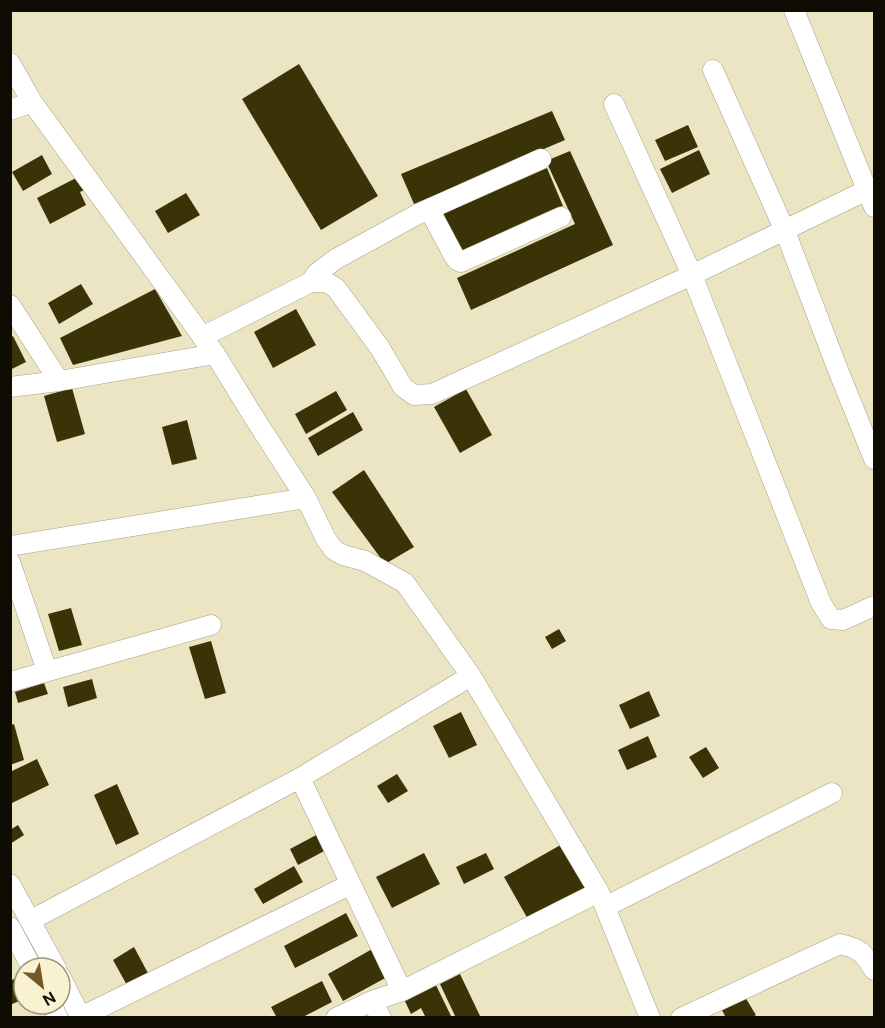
<svg xmlns="http://www.w3.org/2000/svg" width="885" height="1028" font-family="'DM Sans',sans-serif">
  <style>
    .building { fill: #3b3308 }
    .lines { fill: none; stroke-linecap: round; stroke-linejoin: round }
    .minor-casing { stroke: #a7a181; stroke-width: 21 }
    .minor { stroke: #fff; stroke-width: 20 }
  </style>
  <rect width="100%" height="100%" fill="#ebe5c3"/>
  <!-- building -->
  <path class="building" d="M299,64l79,132 -57,34 -79,-131z
    M552,111l13,29 -151,64 -13,-30z
    M688,125l10,22 -33,14 -10,-21z
    M699,150l11,24 -38,19 -12,-24z
    M570,151l43,94 -142,65 -14,-32 118,-54 -29,-63z
    M42,155l10,19 -29,17 -11,-19z
    M547,168l16,38 -103,46 -17,-38z
    M78,177l6,13 -4,2 6,13 -36,19 -13,-26z
    M186,193l14,22 -32,18 -13,-22z
    M81,284l12,20 -34,20 -11,-21z
    M155,289l27,47 -109,29 -13,-27z
    M296,309l20,36 -43,23 -19,-36z
    M13,336l13,26 -16,8v-32z
    M72,388l13,46 -28,8 -13,-46z
    M466,389l26,46 -32,18 -26,-46z
    M336,391l11,19 -41,24 -11,-20z
    M353,412l10,18 -45,26 -10,-18z
    M187,420l10,39 -25,6 -10,-38z
    M364,470l50,77 -29,17 -53,-72z
    M71,608l11,37 -23,6 -11,-37z
    M559,629l7,12 -14,8 -7,-12z
    M211,641l15,52 -21,6 -16,-52z
    M92,679l5,19 -29,9 -5,-20z
    M44,683l4,11 -30,9 -3,-11z
    M649,691l11,25 -30,13 -11,-24z
    M461,712l16,33 -28,13 -16,-32z
    M14,724l10,36 -14,5v-40z
    M648,736l9,21 -30,13 -9,-20z
    M706,747l13,21 -16,10 -14,-21z
    M37,759l12,26 -39,19v-32z
    M397,774l11,17 -20,12 -11,-17z
    M117,784l22,50 -23,11 -22,-50z
    M18,825l6,10 -14,9v-14z
    M320,833l8,16 -30,16 -8,-16z
    M564,843l25,45 -60,33 -25,-44z
    M424,853l16,31 -48,24 -16,-31z
    M486,853l8,16 -30,15 -8,-17z
    M294,866l9,16 -40,22 -9,-15z
    M346,913l12,23 -63,32 -11,-22z
    M134,947l15,28 -21,12 -15,-27z
    M374,948l15,28 -46,25 -15,-27z
    M24,974v25l-14,6v-24z
    M460,974l21,44h-25l-16,-34z
    M322,981l10,21 -31,16h-24l-6,-11z
    M435,983l17,35h-26l-5,-10 -10,6 -7,-15z
    M745,997l11,18 -5,3h-25l-4,-8z"/>
  <g class="lines">
    <!-- minor casing -->
    <g class="minor-casing">
      <path id="minor" d="M10,63l22,39 183,252 40,65 51,79 20,41 8,11 9,5 22,6 40,22 66,93
        M713,70l72,161 53,139 36,89
        M614,104l78,171 129,328 10,16 12,1 31,-14
        M10,110l22,-8
        M867,190l7,17
        M429,209l25,47 3,4 4,2 100,-45
        M311,282l6,-9 19,-14 82,-45 123,-55
        M10,305l49,76
        M202,337l109,-55h15l10,6 44,60 23,39 11,8 18,-1 260,-119 175,-85 -73,-180
        M10,387l49,-6 156,-27
        M10,546l296,-48
        M10,562l37,109
        M10,682l201,-57
        M300,778l102,213
        M10,884l46,84
        M605,907l227,-114
        M31,920l269,-142 171,-102 128,216 51,126
        M10,927l22,41
        M60,976l21,42
        M372,1001l9,17
        M51,1004l7,14
        M81,1017l270,-133
        M336,1018l36,-17 30,-10 197,-99
        M681,1018l159,-74c21,5 23,8 34,26"/>
    </g>
    <!-- minor -->
    <use href="#minor" class="minor"/>
  </g>
  <!-- border -->
  <rect width="885" height="1028" fill="none" stroke="#0f0d03" stroke-width="24"/>
  <!-- north arrow -->
  <g transform="translate(42 986) rotate(150)"><circle r="28" fill="#f8f2d0" stroke="#9b967e" stroke-width="1.5"/>
  <path d="M0-4.5L10 22L0 15L-10 22Z" fill="#76572c"/>
  <text y="-9" font-size="16" font-weight="bold" text-anchor="middle" fill="#0f0d03">N</text>
  </g>
</svg>
